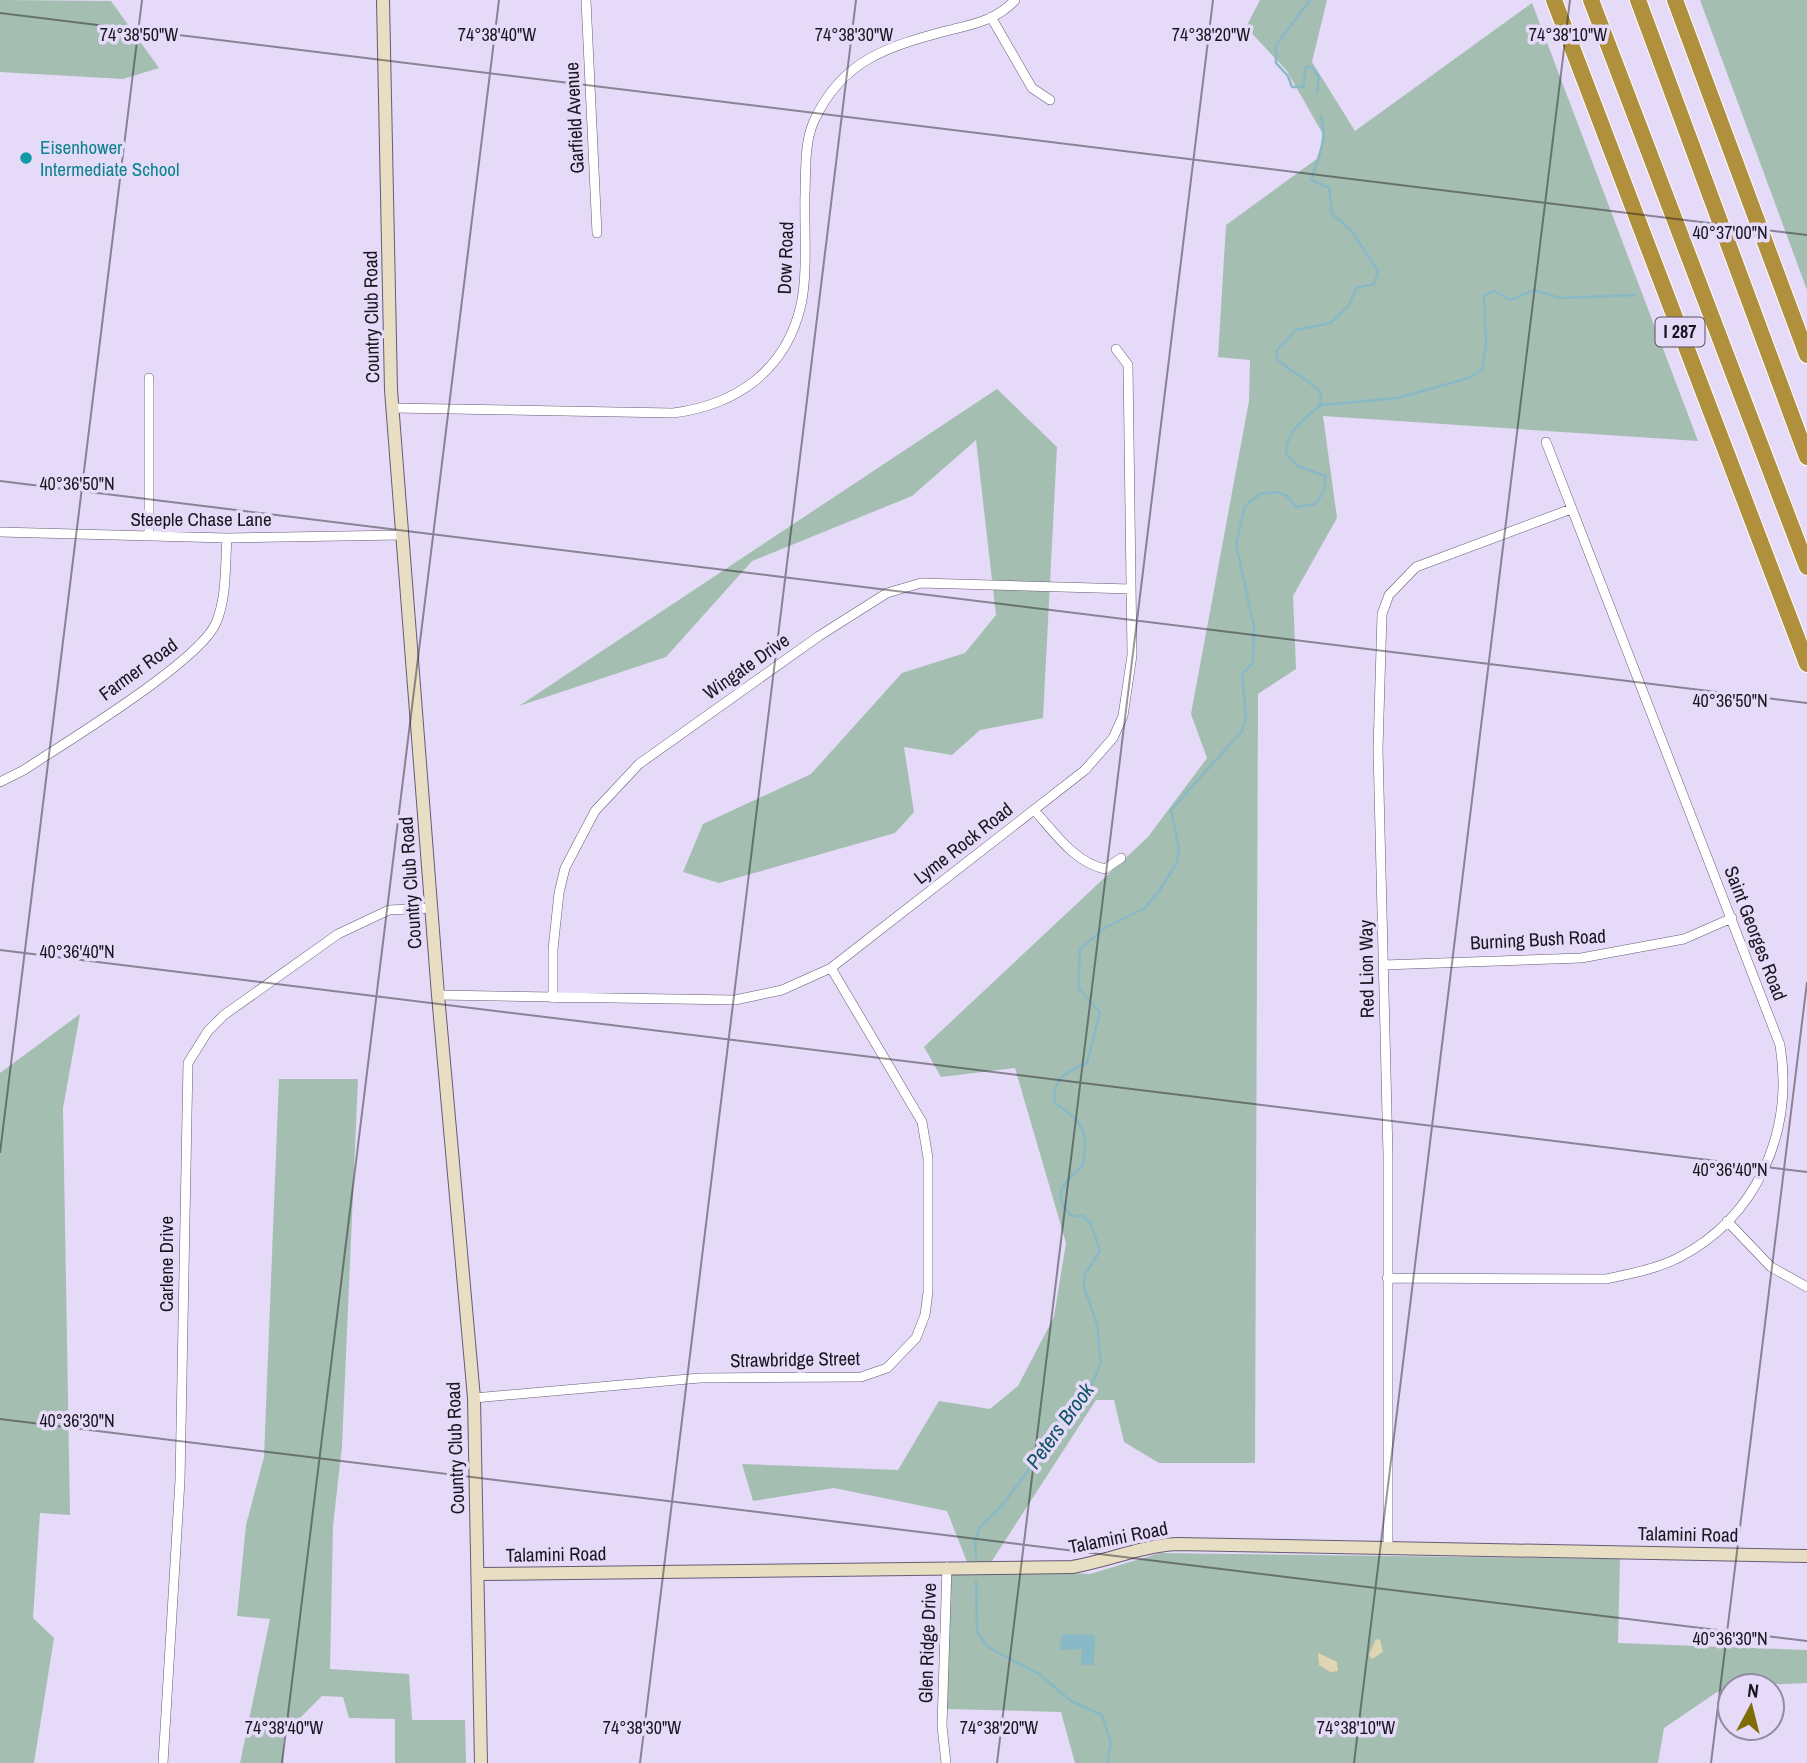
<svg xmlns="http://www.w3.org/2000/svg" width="1807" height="1763" font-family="'Archivo Narrow',sans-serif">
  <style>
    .green { fill: #a4beb1 }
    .sand { fill: #e0d6b1 }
    .water { fill: #89b9c6 }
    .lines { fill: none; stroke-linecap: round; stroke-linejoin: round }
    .stream { stroke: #89b9c6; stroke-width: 2.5 }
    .street-casing { stroke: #665c75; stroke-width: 10 }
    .secondary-casing { stroke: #665c75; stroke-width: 14 }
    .highway-casing { stroke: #fff; stroke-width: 18 }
    .street { stroke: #fff; stroke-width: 9 }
    .secondary { stroke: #e7dec4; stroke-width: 12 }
    .highway { stroke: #b0903c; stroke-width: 16 }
    .ticks { fill: none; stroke: #1a1620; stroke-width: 2; stroke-opacity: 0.45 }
    .culture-dot { fill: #0f9aa8; stroke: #e5daf7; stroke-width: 2.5 }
    .labels { text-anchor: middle; stroke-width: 7; stroke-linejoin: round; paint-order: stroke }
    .shield { fill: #e5daf7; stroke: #575160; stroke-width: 2 }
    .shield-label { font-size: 18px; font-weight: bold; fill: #1a1620 }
    .street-label { font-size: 19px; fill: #1a1620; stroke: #e5daf7 }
    .culture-label { font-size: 19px; fill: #0d838f; stroke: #e5daf7; text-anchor: start }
    .water-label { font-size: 21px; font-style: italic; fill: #135563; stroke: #e5daf7 }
    .ticks-label { font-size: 18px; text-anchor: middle; fill: #1a1620; stroke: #e5daf7; stroke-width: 7; stroke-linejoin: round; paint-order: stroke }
  </style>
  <rect width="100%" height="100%" fill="#e5daf7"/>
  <!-- green -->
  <path class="green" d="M0,0l111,1 48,67 -36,11 -123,-7z
    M1260,0h67l-15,62 43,69 177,-128 166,438 -375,-25 14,102 -44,78 3,73 -38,25 -3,769h-96l-35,-21 -10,-42h-18l-108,167 102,7 70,-21 460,6 -2,84 189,7v33l-77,3v5l-13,1 -53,36 -6,35h-583l-14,-51 -114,-3 -3,-142h25l-22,-56 -113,-23 -81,13 -11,-37 156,6 41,-69 51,8 28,-23 36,-69 12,-74 -51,-175 -74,9 -17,-30 224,-210 59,-79 -16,-44 58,-313 1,-41 -32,-3 8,-132 92,-67 6,-22 -37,-65 -41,-44z
    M1700,0h107v290z
    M997,389l60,58 -14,271 -63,12 -28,25 -48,-8 10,65 -19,21 -176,50 -36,-11 20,-48 108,-50 91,-101 63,-20 31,-38 -20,-175 -64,56 -160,65 -86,96 -147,49z
    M80,1014l-17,94 7,407 -30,-2 -7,105 21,20 -20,125h-34v-690z
    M279,1079h79l-16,367 -9,80 -3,143 79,5 3,46h53l1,43h-71v-44l-46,-1 -6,-21 -21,-1 -38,38 -1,29h-43l30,-144 -33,-3 9,-91 18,-68z"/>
  <!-- sand -->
  <path class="sand" d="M1376,1639l4,1 3,12 -11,7 -3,-4z
    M1318,1653l19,9 1,9 -8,1 -11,-7z"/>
  <!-- water -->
  <path class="water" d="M1063,1634l32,1 -1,30h-13l1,-16 -23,1z"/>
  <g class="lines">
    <!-- stream -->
    <path class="stream" d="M1310,0l-34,45v18l12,13 4,11h11l3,-20h5l8,9 -2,16
      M1321,405l77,-7 71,-20 13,-8 4,-25 -2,-49 10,-5 17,9 23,-10 26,8 75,-3
      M976,1558l-1,-18 5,-13 24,-24 88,-119 9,-21 -4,-39 -13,-37 1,-13 15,-23 -9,-27 -8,-8h-11c-24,-22 -5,-36 11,-51 6,-35 0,-43 -28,-62 -4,-24 13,-32 32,-40l13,-51 -22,-24 2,-39 26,-22 39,-19 14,-17 18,-28 2,-13 -8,-40 71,-79 4,-15 -4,-41 11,-13 1,-35 -18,-82 9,-39 15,-12 17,-2 10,4 9,11 20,-3 9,-16v-12l-27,-10 -12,-12c0,-24 18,-34 34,-49l1,-12c-13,-15 -30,-20 -44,-34v-9l19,-20 35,-7 18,-18 7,-17 18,-4 4,-13 -27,-41 -19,-16 -3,-26 -18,-8c7,-23 17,-39 10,-64
      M976,1581l1,51 11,15 51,27 32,27 31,14 9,28 -4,20"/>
    <!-- street casing -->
    <g class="street-casing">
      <path id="street" d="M586,0l11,233
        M991,17l41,71 18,12
        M393,408l280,5c64,-8 113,-43 128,-108 7,-32 3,-77 4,-111 1,-23 -1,-51 9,-73 29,-64 79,-76 140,-92 22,-5 45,-11 61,-29
        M0,532l227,6 174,-3
        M149,536v-158
        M0,782l24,-12c42,-28 175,-108 192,-147 11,-26 9,-58 11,-85
        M1034,810c21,23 40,52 71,59l16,-11
        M1383,965l198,-7 103,-19 48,-21
        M438,995l297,5 47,-10 49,-22 254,-198 28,-32 10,-22 9,-61 -4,-290 -12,-16
        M553,998v-49l6,-56 6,-25 30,-57 44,-47 180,-128 68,-43 34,-10 210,6
        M1727,1221l44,46 36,20
        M1387,1278l219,1c24,-5 50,-10 72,-21 80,-41 116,-127 102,-213l-234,-603
        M474,1398l226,-20 161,-1 26,-9 29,-30 9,-23 3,-23v-134l-6,-36 -91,-154
        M1388,1549v-394l-10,-406 4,-135 7,-19 27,-28 155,-58
        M163,1763l17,-283 8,-417 20,-32 16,-16 114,-81 51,-24 42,-2
        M946,1763l-4,-37 5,-159"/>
    </g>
    <!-- secondary casing -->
    <g class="secondary-casing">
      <path id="secondary" d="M383,0l8,390 47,605 36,403 7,365
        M479,1574l593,-7c36,-6 68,-21 105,-23l630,12"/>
    </g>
    <!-- highway casing -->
    <g class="highway-casing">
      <path id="highway" d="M1554,0l253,664
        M1591,0l216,567
        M1638,0l169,457
        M1675,0l132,355"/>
    </g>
    <!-- street -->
    <use href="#street" class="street"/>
    <!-- secondary -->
    <use href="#secondary" class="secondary"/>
    <!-- highway -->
    <use href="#highway" class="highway"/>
  </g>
  <!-- ticks -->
  <path class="ticks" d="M0,13l1807,222M0,481l1807,222M0,950l1807,222M0,1153l142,-1153M0,1419l1807,222M282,1763l217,-1763M640,1763l216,-1763M997,1763l216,-1763M1354,1763l216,-1763M1711,1763l96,-781"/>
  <!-- markers -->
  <circle class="culture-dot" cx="26" cy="158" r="7"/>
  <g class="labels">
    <!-- shield labels -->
    <rect class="shield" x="1655.5" y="317.5" width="49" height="29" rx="5"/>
    <g class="shield-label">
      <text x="1680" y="338">I 287</text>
    </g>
    <!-- street labels -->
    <g class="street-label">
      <text transform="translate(574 118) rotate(-93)" y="7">Garfield Avenue</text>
      <text transform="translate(785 258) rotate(-88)" y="7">Dow Road</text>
      <text transform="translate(371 317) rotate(-91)" y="7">Country Club Road</text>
      <text x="201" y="526">Steeple Chase Lane</text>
      <text transform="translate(746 666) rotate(-35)" y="7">Wingate Drive</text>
      <text transform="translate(138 669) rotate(-36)" y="7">Farmer Road</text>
      <text transform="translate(963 843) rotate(-38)" y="7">Lyme Rock Road</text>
      <text transform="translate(410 883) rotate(-94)" y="7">Country Club Road</text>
      <text transform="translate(1756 933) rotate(69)" y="7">Saint Georges Road</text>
      <text transform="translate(1538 939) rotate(-3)" y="7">Burning Bush Road</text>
      <text transform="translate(1366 969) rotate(-91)" y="7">Red Lion Way</text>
      <text transform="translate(166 1264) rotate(-90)" y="7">Carlene Drive</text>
      <text transform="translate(795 1359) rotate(-1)" y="7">Strawbridge Street</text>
      <text transform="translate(455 1448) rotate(-92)" y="7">Country Club Road</text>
      <text transform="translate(1688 1534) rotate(1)" y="7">Talamini Road</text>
      <text transform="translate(1118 1537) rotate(-11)" y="7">Talamini Road</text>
      <text transform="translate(556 1554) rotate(-1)" y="7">Talamini Road</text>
      <text transform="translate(927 1643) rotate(-88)" y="7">Glen Ridge Drive</text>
    </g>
    <!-- culture labels -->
    <g class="culture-label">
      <text x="40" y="154">Eisenhower<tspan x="40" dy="22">Intermediate School</tspan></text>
    </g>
    <!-- water labels -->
    <g class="water-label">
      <text transform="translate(1060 1426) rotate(-54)" y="7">Peters Brook</text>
    </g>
  </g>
  <g class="ticks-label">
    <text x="139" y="41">74°38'50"W</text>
    <text x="497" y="41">74°38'40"W</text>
    <text x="854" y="41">74°38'30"W</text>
    <text x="1211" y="41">74°38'20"W</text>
    <text x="1568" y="41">74°38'10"W</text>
    <text x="1730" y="239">40°37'00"N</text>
    <text x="77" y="490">40°36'50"N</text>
    <text x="1730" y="707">40°36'50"N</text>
    <text x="77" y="958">40°36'40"N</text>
    <text x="1730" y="1176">40°36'40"N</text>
    <text x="77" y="1427">40°36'30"N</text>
    <text x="1730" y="1645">40°36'30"N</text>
    <text x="284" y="1734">74°38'40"W</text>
    <text x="642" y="1734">74°38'30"W</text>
    <text x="999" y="1734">74°38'20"W</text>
    <text x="1356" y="1734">74°38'10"W</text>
  </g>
  <!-- north arrow -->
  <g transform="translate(1751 1707) rotate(7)"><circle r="33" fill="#e5daf7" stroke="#948ca1" stroke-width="2"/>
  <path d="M0-5L12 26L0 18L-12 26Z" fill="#7f6c06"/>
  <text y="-10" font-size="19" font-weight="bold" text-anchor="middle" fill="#1a1620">N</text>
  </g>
</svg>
